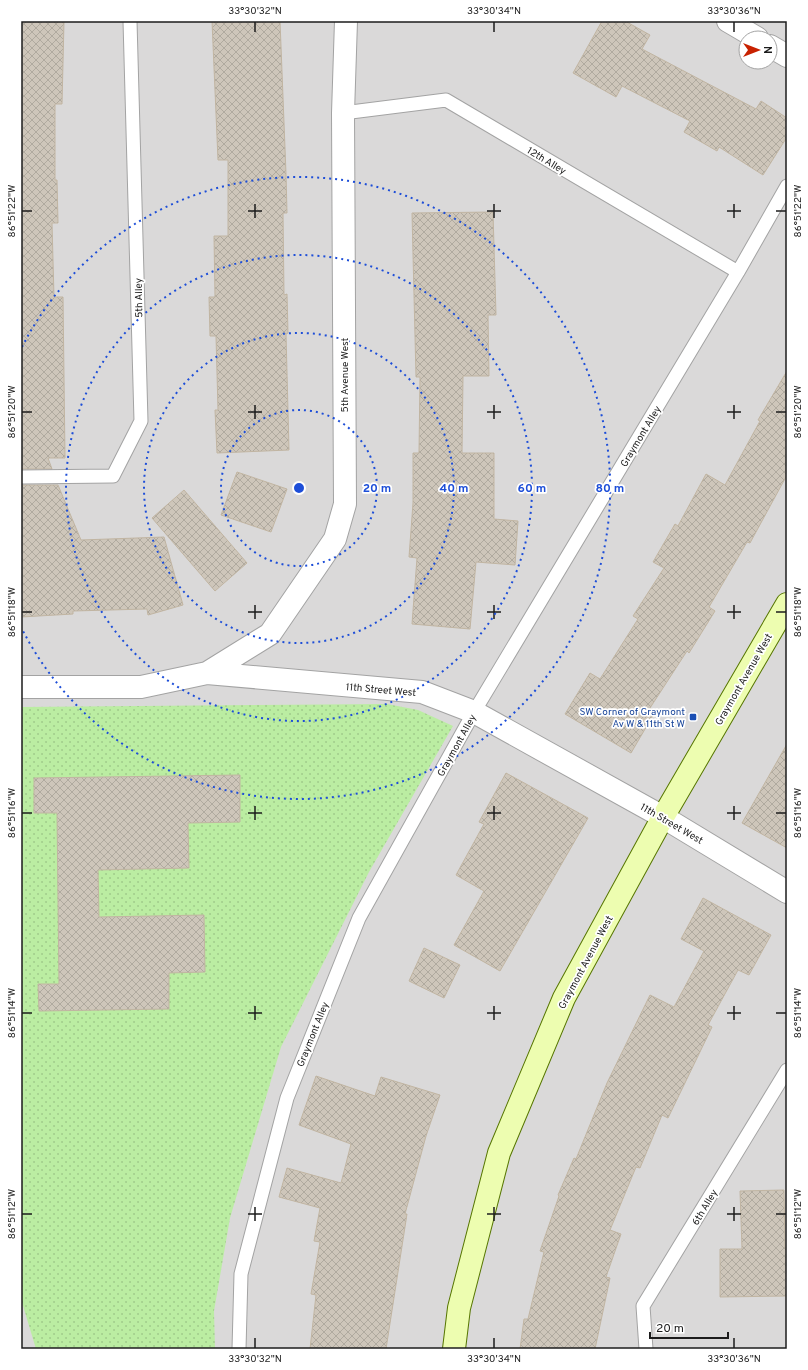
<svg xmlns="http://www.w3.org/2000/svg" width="808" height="1370" font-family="Overpass,sans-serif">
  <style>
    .residential { fill: #dad9d9; fill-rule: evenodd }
    .grass { fill: url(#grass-dots) }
    .building { fill: url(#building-cross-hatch); stroke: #c1b5a2 }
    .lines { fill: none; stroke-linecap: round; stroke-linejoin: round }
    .service-casing { stroke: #a3a3a3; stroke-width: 15 }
    .minor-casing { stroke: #a3a3a3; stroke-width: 24 }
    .secondary-casing { stroke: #567600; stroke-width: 24 }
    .service { stroke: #fff; stroke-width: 13 }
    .minor { stroke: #fff; stroke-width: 22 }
    .secondary { stroke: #edfdb0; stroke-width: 22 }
    .ticks { fill: none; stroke: #1c1c1c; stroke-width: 1.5 }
    .ring { fill: none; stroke: #1d4ed8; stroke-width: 2; stroke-dasharray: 2 4 }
    .transit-dot { fill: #1a4fb4; stroke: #fff; stroke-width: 1.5 }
    .labels { text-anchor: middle; stroke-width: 3.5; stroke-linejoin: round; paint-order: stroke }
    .street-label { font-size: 10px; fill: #1c1c1c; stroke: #fff }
    .transit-label { font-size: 10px; fill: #164399; stroke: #fff; text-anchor: end }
    .centre { fill: #1d4ed8; stroke: #fff; stroke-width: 2 }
    .ring-label { font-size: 12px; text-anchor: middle; font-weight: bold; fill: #1d4ed8; stroke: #fff; stroke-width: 3.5; stroke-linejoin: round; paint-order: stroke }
    .neatline { fill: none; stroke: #1c1c1c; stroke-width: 1.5 }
    .ticks-label { font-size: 10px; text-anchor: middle; fill: #1c1c1c }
  </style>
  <defs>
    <pattern id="grass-dots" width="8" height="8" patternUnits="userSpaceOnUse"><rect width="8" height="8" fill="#bbeda2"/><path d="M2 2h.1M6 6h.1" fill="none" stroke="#a0cb8b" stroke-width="1.8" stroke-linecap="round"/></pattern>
    <pattern id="building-cross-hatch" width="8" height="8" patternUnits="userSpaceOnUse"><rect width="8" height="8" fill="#cec6ba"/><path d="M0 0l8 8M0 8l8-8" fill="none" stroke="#b0aa9f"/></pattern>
  </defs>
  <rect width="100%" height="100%" fill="#eeece1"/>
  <!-- residential -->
  <path class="residential" d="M21,21h766v1328h-766zM746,38h24v24h-24z"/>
  <!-- grass -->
  <path class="grass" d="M387,704l31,6 35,16 -84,146 -88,175 -51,171 -16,93 1,38h-179l-15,-50v-592z"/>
  <!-- building -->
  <path class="building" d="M21,21h43l-2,83h-7v76h2l1,43h-6l2,74h9l2,161h-17l4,11h-31z
    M212,21h68l6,153 1,39h-4l1,82 3,-1 1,39 -2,1 3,116 -72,3 -2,-43h3l-2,-74h-6l-1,-39h6l-1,-61h14v-76h-10z
    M602,21h23l25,14 -8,14 114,60 5,-8 26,17v19l-24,38 -44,-28 -2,4 -33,-19 6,-11 -68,-35 -6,11 -43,-24z
    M493,212l3,103h-8l1,61h-26l-1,77h32v66l24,2 -3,44 -39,-3 -6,67 -58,-5 5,-66 -8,-1 4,-54v-50h6l1,-76h-4l-4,-164z
    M787,371v104l-37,68 -3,-1 -38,65 6,4 -26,42 -2,-2 -37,57 5,4 -24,41 -66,-39 25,-41 10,6 38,-60 -5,-3 31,-48 -11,-6 22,-38 3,2 28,-52 19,11 35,-64 -2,-1z
    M237,472l50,17 -16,43 -50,-17z
    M21,485h37l23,55 83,-3 19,68 -35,10 -1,-6 -74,2v3l-52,3z
    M184,490l63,73 -32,28 -63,-73z
    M787,744v104l-45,-25z
    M506,773l82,45 -88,153 -46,-26 30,-54 -28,-16 28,-51 -5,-2z
    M240,775v47l-52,1 1,45 -91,2 1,47 105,-2 1,57 -36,1v36l-130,2 -1,-27h21l-2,-171h-23v-35z
    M703,898l68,37 -22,40 -11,-5 -30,55 4,2 -44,91 -6,-3 -22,53 -4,-1 -26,63 11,4 -15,43 4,1 -15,71h-75l4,-30h4l16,-67 -4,-1 19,-55 -1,-1 16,-37 2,1 31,-76 43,-88 24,12 30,-56 -23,-12z
    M424,948l36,17 -16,33 -35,-17z
    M316,1076l59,20 6,-19 59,18 -14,41 -21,78h2l-21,135h-76l6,-54 -5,-1 9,-52 -6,-1 6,-33 -41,-11 8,-29 54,15 10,-39 -52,-19z
    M784,1190l1,58h2v48l-67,1v-48h22l-2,-58z"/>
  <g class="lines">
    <!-- service casing -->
    <g class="service-casing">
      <path id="service" d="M343,113l103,-13 292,172
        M21,477l92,-1 28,-55 -11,-400
        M239,1349l2,-75 46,-176 72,-180 115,-206 264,-440 49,-86
        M646,1349l-3,-43 144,-236"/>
    </g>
    <!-- minor casing -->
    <g class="minor-casing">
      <path id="minor" d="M728,21l29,17
        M770,46l17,10
        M207,673l63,-39 65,-95 10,-35 -2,-391 3,-92
        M21,687h120l66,-14 215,19 52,20 189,105 124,75"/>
    </g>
    <!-- secondary casing -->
    <g class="secondary-casing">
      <path id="secondary" d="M454,1349l5,-41 40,-155 65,-155 99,-181 124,-213"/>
    </g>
    <!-- service -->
    <use href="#service" class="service"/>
    <!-- minor -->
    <use href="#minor" class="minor"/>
    <!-- secondary -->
    <use href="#secondary" class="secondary"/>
  </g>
  <!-- ticks -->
  <path class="ticks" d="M255,22v10M494,22v10M734,22v10M255,204v14M494,204v14M734,204v14M22,211h10M248,211h14M487,211h14M727,211h14M776,211h10M255,405v14M494,405v14M734,405v14M22,412h10M248,412h14M487,412h14M727,412h14M776,412h10M255,605v14M494,605v14M734,605v14M22,612h10M248,612h14M487,612h14M727,612h14M776,612h10M255,806v14M494,806v14M734,806v14M22,813h10M248,813h14M487,813h14M727,813h14M776,813h10M255,1006v14M494,1006v14M734,1006v14M22,1013h10M248,1013h14M487,1013h14M727,1013h14M776,1013h10M255,1207v14M494,1207v14M734,1207v14M22,1214h10M248,1214h14M487,1214h14M727,1214h14M776,1214h10M255,1338v10M494,1338v10M734,1338v10"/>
  <!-- distance rings -->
  <g class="ring">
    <circle cx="299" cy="488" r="78"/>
    <circle cx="299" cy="488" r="155"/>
    <circle cx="299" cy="488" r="233"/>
    <path d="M22 347A311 311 0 1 1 22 629"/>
  </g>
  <!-- markers -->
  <rect class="transit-dot" x="689" y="713" width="8" height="8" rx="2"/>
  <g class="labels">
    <!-- street labels -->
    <g class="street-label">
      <text transform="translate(547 160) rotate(31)" y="4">12th Alley</text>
      <text transform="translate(138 298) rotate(-91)" y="4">5th Alley</text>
      <text transform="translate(344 375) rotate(-90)" y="4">5th Avenue West</text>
      <text transform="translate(640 436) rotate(-59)" y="4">Graymont Alley</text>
      <text transform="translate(743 679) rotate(-60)" y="4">Graymont Avenue West</text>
      <text transform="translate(381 689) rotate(5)" y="4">11th Street West</text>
      <text transform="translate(456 745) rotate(-61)" y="4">Graymont Alley</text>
      <text transform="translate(672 823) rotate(30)" y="4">11th Street West</text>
      <text transform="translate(585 962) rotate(-62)" y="4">Graymont Avenue West</text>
      <text transform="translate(312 1034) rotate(-68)" y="4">Graymont Alley</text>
      <text transform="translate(704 1207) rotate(-59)" y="4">6th Alley</text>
    </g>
    <!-- transit labels -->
    <g class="transit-label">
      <text x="685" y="715">SW Corner of Graymont<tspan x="685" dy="12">Av W &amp; 11th St W</tspan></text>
    </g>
  </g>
  <circle cx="299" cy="488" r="6" class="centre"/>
  <g class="ring-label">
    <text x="377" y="492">20 m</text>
    <text x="454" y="492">40 m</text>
    <text x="532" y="492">60 m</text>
    <text x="610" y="492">80 m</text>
  </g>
  <!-- border -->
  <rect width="808" height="1370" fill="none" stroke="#ffffff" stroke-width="44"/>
  <!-- north arrow -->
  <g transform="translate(758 50) rotate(90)"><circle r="19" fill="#ffffff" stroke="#a4a4a4"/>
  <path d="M0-3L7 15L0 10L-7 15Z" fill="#c82100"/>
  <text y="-6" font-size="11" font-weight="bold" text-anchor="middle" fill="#1c1c1c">N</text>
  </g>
  <!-- scale -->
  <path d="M650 1332v6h78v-6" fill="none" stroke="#1c1c1c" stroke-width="2"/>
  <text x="656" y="1332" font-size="12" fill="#1c1c1c" stroke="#ffffff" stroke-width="3" paint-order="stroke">20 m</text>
  <rect x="22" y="22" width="764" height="1326" class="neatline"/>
  <g class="ticks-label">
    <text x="255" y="14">33°30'32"N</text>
    <text x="494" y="14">33°30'34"N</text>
    <text x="734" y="14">33°30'36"N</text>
    <text transform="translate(797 211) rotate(-90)" y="4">86°51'22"W</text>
    <text transform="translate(11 211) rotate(-90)" y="4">86°51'22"W</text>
    <text transform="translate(11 412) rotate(-90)" y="4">86°51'20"W</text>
    <text transform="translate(797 412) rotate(-90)" y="4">86°51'20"W</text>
    <text transform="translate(797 612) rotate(-90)" y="4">86°51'18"W</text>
    <text transform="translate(11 612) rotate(-90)" y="4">86°51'18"W</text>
    <text transform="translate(797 813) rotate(-90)" y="4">86°51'16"W</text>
    <text transform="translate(11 813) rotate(-90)" y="4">86°51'16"W</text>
    <text transform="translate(797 1013) rotate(-90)" y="4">86°51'14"W</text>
    <text transform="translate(11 1013) rotate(-90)" y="4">86°51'14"W</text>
    <text transform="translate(11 1214) rotate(-90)" y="4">86°51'12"W</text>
    <text transform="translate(797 1214) rotate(-90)" y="4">86°51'12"W</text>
    <text x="255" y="1362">33°30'32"N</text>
    <text x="494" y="1362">33°30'34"N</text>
    <text x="734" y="1362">33°30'36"N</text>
  </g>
</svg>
